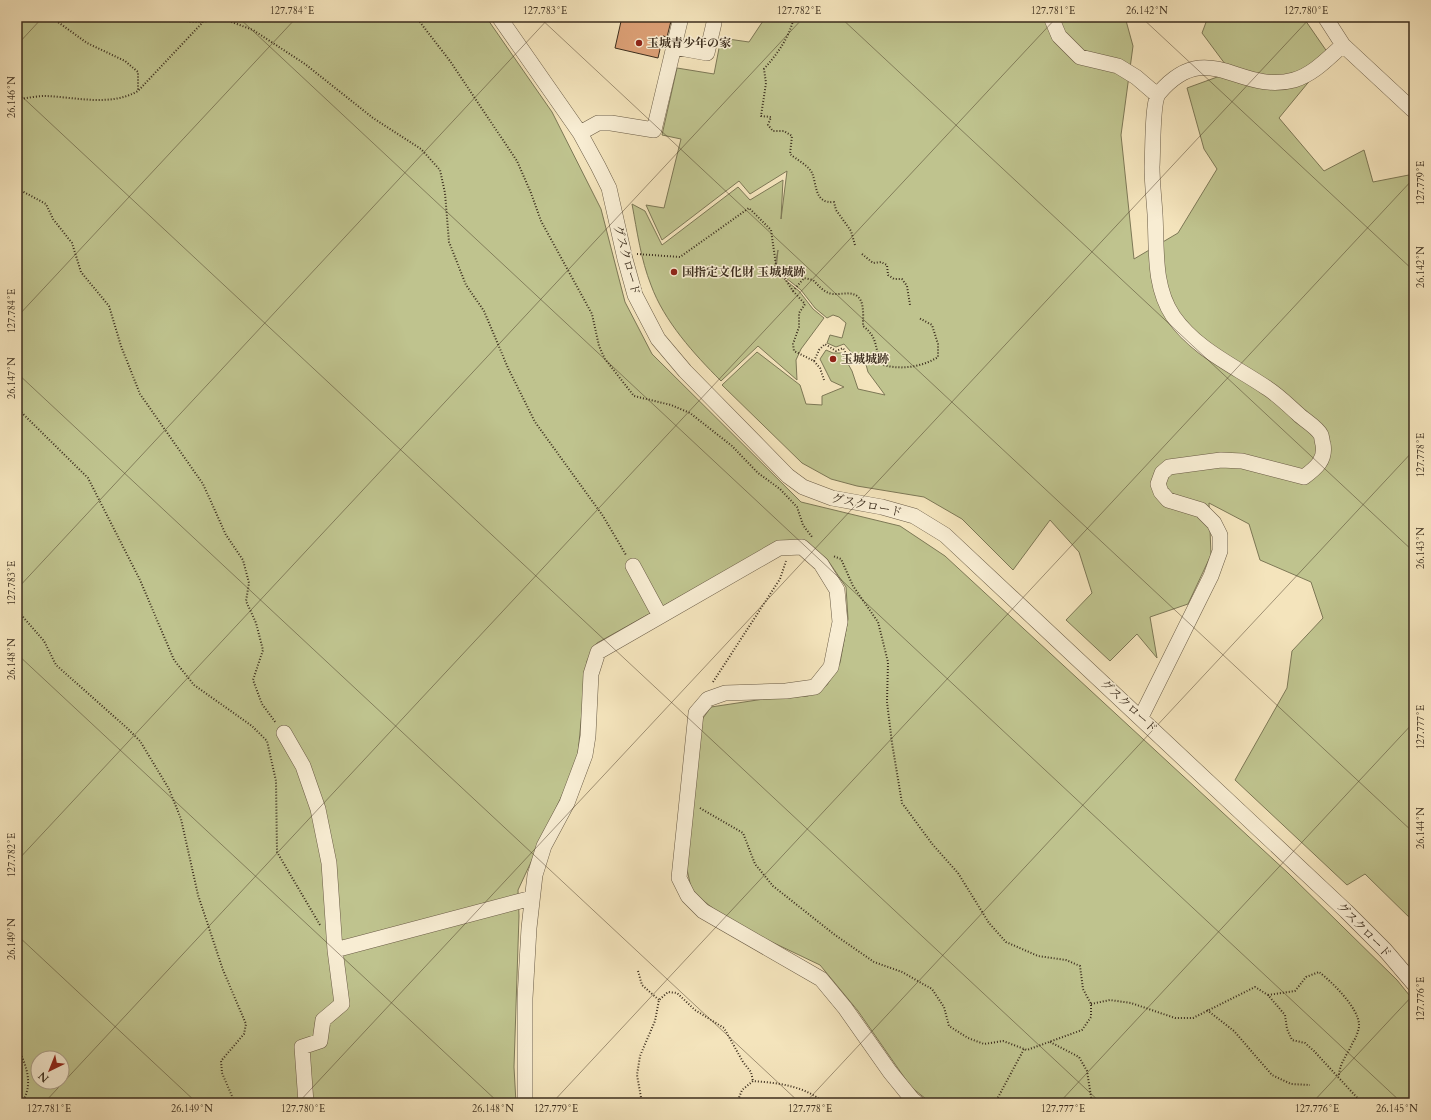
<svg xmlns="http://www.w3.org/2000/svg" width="1431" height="1120" font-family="Cardo,'Noto Serif JP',serif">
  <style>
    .green { fill: #bfc38e; stroke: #7d7856; fill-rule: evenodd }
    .building { fill: #dca076; stroke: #3b2d1d }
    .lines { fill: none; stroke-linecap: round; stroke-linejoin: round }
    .minor-casing { stroke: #695b45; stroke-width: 16 }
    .path { stroke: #3b2d1d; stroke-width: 2; stroke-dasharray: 1 2; stroke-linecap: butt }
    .minor { stroke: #f8edd3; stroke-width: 15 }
    .ticks { fill: none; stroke: #3b2d1d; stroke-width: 1; stroke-opacity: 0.45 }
    .poi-dot { fill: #8f2418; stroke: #f8edd3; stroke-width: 1.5 }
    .labels { text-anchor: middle; stroke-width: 3; stroke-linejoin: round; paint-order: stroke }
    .poi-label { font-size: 12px; font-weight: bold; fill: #3b2d1d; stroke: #f8edd3; text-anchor: start }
    .street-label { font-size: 12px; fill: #3b2d1d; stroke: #f8edd3 }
    .neatline { fill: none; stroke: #3b2d1d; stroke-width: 1.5 }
    .ticks-label { font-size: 10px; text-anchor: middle; fill: #3b2d1d }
  </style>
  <rect width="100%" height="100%" fill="#f4e4bc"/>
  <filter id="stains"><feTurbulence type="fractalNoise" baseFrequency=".005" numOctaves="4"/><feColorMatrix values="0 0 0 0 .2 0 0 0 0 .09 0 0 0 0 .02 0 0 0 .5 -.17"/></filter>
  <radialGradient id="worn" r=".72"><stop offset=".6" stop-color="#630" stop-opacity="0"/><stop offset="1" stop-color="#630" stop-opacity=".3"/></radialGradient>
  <!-- green -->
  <path class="green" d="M17,17h469l66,95 49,97 24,93 27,52 149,148 99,24 45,30 343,317 109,107 17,21v102h-483l-20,-16 -53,-76 -38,-46 -88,-42 -40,-31 -6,-27 12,-140 13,-18 53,-8 44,-3 19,-11 13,-22 8,-44 -2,-32 -19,-28 -27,-18 -26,3 -177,99 -10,18 -10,102 -59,127 1,26 -5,151 2,36h-499zM38,1058h24v24h-24z
    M763,17h362l8,29 -12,89 13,124 44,-26 39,-64 -13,-20 -17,-61 44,-16 -29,-39 6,-16h95l27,39 -51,62 45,53 40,-21 9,32 41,-8v748l-49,-48 -18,11 -112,-105 52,-92 5,-37 31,-33 -12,-36 -51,-22 -11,-36 -40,-21 2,52 -23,49 -38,13 7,41 -20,-24 -27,27 -44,-41 26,-27 -13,-41 -29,-32 -37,50 -51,-51 -38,-22 -67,-11 -26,-7 -29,-16 -80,-78 35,-33 43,33 6,19 16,1v-9l22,-9 -13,-6 -11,-22 6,-9 7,3h9l10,18 6,18 27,6 -17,-23 -3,-11 -14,-9 -7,-8 -8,3 -9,-4 3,-8 12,3 4,-15 -7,-6 -6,-2 -6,3 -12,-10 -14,-18 -25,-20 2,-20 -4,21 25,20 14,18 11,9 -23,31 -5,11 1,20 -39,-34 -37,35c-27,-27 -57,-60 -70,-96 -10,-25 -14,-54 -19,-81l13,7 17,34 76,-58 12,13 33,-20 -2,39 6,-48 -37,23 -11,-13 -77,59 -16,-35 18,3 17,-69 -19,-4 15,-67 37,6 7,-36 28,4 14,-21z"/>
  <!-- building -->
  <path class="building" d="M622,17h50l-5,20 -4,-1 -5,22 -43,-10z"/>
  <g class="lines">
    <!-- minor casing -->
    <g class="minor-casing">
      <path id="minor" d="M499,17l81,116 18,33 11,22 16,71 10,36 23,44 27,32 103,105 15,11 29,11 50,9 32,9 31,19 401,376 39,39 29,34
        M1051,17l8,19 21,21 38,9 18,11 21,18
        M1325,17l18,28 71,66
        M674,47l33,6 7,-30
        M580,133l18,-10h13l43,7 27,-113
        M633,566l27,50
        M1141,717l70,-141 9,-25v-16l-6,-12 -13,-13 -33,-10 -7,-8 -3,-8 4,-11 7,-6 52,-7 21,1 62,16c12,-9 22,-17 19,-33 -1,-2 -1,-7 -2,-9 -4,-8 -17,-15 -23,-21 -10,-9 -20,-19 -31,-26 -34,-23 -70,-38 -94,-72 -20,-30 -16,-67 -18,-102 -1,-16 -3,-32 -3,-47 1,-14 0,-66 7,-74 49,-57 80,2 135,-13 20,-6 34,-22 49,-35
        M284,733l19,33 15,43 11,54 6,87 7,54 -19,16 -3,21 -18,6 4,56
        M335,950l197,-52
        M525,1103v-105l4,-70 6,-53 9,-29 23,-43 18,-48 3,-19 3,-62 7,-22 181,-104 23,-1 19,17 16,26 3,32 -9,45 -16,20 -29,4 -61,2 -17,6 -12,14 -17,165 9,18 15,15 118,68 24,29 45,64 22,27 5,4"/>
    </g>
    <!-- path -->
    <path class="path" d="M51,17l36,26 38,18 13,11v18
      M163,17l29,5h12
      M416,17l34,44 67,100 14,32 10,28 51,93 7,32 6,13 29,37 37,9 19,8 42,33 26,27 22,16 17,18 6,18 9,12
      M794,17c-5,21 -16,36 -30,52l2,14 -5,33 10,1 -3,8 5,6h11l8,5 -2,18c6,5 19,12 22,19 5,11 2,31 22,29l2,8 15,21 4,14
      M17,103l3,-4c8,-1 17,-3 25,-3 31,1 65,11 93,-5l65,-69 18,-4 32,12 52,34 68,54 48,31 19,21 5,23 4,49 17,43 18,26 24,57 27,54 68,94 23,39
      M17,186l3,4 26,14 7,15 19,24 9,29 28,34 12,40 19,48 63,90 23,51 17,25 6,23 -3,18 10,22 7,27 -10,30 9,24 14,19
      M637,254l43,3 69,-49 22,22 5,35 17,26 11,-13 9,2c6,6 11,13 20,14 9,1 22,-5 28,7 3,7 2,18 2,25 17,13 10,23 20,39 19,5 39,2 55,-8v-13l-6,-19 -13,-7
      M862,254l11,9 8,-1 6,3 1,10 6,4h8l5,7 3,19
      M793,291l12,13 -6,9v14l-6,17 1,7 20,10 5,-11 6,-6 11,7 7,-3 7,13
      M814,361l6,7 4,12
      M17,408l71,70 52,102 34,80 20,25 58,41 15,15 9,40 1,71 43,73
      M17,610l27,31 12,24 71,63 13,13 29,48 12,30 17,76 25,75 23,54 -2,10 -23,27 1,12 13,30
      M713,682l67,-103 6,-18
      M700,808l43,25 12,31 18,22 62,49 39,27 28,10 30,17 12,18 5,19 19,12 16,6 19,-3 24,9 55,-20 9,-13v-13l-8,-15 -3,-23 -14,-6 -28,-4 -32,-14 -17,-19 -31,-50 -25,-28 -31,-42 -10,-60 -5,-41 1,-40 -10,-40 -25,-36 -12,-27 -8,-3
      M638,971l4,14 17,15
      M1268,995l27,-4 11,-14 13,-5c12,9 40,36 40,53 0,5 -3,13 -6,17 -5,12 -13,20 -14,33
      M1091,1004l19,-4 21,3 44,15h18l62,-31 13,8 17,20 2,14 5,11 13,3 9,8 48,52
      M1207,1010l27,21 38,44 19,9 19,1
      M1050,1042l29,15 8,14 5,32
      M17,1045c8,19 17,36 6,56
      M17,1090l7,13
      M642,1103l-5,-28 3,-19 15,-35 4,-21 9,-8 9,1 18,17 29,18 19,34 8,10 2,9
      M737,1103l5,-13 11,-9c26,2 52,5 71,22
      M995,1103l29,-54"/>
    <!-- minor -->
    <use href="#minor" class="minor"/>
  </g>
  <!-- ticks -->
  <path class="ticks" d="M238,17l1164,1086M539,17l875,816M840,17l574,535M1141,17l273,254M17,45l26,-28M17,92l1084,1011M17,317l280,-300M17,373l783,730M17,589l533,-572M17,654l482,449M17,861l787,-844M17,935l180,168M44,1103l1013,-1086M298,1103l1013,-1086M552,1103l862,-925M805,1103l609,-653M1059,1103l355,-381M1312,1103l102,-109"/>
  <!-- markers -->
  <g class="poi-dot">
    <circle cx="639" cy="43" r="4"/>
    <circle cx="674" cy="272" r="4"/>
    <circle cx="833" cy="359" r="4"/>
  </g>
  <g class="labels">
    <!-- poi labels -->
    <g class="poi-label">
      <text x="647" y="47">玉城青少年の家</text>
      <text x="682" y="276">国指定文化財 玉城城跡</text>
      <text x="841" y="363">玉城城跡</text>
    </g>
    <!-- street labels -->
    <g class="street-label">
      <text transform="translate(627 260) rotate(75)" y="4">グスクロード</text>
      <text transform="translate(867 505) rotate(12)" y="4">グスクロード</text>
      <text transform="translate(1129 706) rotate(43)" y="4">グスクロード</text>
      <text transform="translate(1364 930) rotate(46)" y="4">グスクロード</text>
    </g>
  </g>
  <!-- margin -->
  <rect width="1431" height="1120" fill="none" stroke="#f4e4bc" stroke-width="44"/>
  <!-- north arrow -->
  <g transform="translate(50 1070) rotate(223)"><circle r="19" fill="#f8edd3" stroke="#aca08a"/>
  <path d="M0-3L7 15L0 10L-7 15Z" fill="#8f2418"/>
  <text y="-6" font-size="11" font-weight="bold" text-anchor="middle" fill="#3b2d1d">N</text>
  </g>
  <rect x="22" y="22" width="1387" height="1076" class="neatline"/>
  <g class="ticks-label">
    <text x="292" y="14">127.784°E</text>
    <text x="545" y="14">127.783°E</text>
    <text x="799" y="14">127.782°E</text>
    <text x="1053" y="14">127.781°E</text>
    <text x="1147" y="14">26.142°N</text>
    <text x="1306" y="14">127.780°E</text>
    <text transform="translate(11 97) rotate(-90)" y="4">26.146°N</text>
    <text transform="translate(1420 183) rotate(-90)" y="4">127.779°E</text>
    <text transform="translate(1420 267) rotate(-90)" y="4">26.142°N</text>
    <text transform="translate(11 311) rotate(-90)" y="4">127.784°E</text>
    <text transform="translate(11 378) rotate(-90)" y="4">26.147°N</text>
    <text transform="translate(1420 455) rotate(-90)" y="4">127.778°E</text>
    <text transform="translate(1420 548) rotate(-90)" y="4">26.143°N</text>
    <text transform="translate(11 583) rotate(-90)" y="4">127.783°E</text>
    <text transform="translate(11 659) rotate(-90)" y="4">26.148°N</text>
    <text transform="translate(1420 727) rotate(-90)" y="4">127.777°E</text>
    <text transform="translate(1420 828) rotate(-90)" y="4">26.144°N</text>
    <text transform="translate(11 855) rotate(-90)" y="4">127.782°E</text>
    <text transform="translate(11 939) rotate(-90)" y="4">26.149°N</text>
    <text transform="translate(1420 999) rotate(-90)" y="4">127.776°E</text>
    <text x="49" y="1112">127.781°E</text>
    <text x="192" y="1112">26.149°N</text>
    <text x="303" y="1112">127.780°E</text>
    <text x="493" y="1112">26.148°N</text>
    <text x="556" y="1112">127.779°E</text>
    <text x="810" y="1112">127.778°E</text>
    <text x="1063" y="1112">127.777°E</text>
    <text x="1317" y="1112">127.776°E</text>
    <text x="1397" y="1112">26.145°N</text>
  </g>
  <rect width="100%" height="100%" filter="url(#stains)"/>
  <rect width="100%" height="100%" fill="url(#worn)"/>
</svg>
